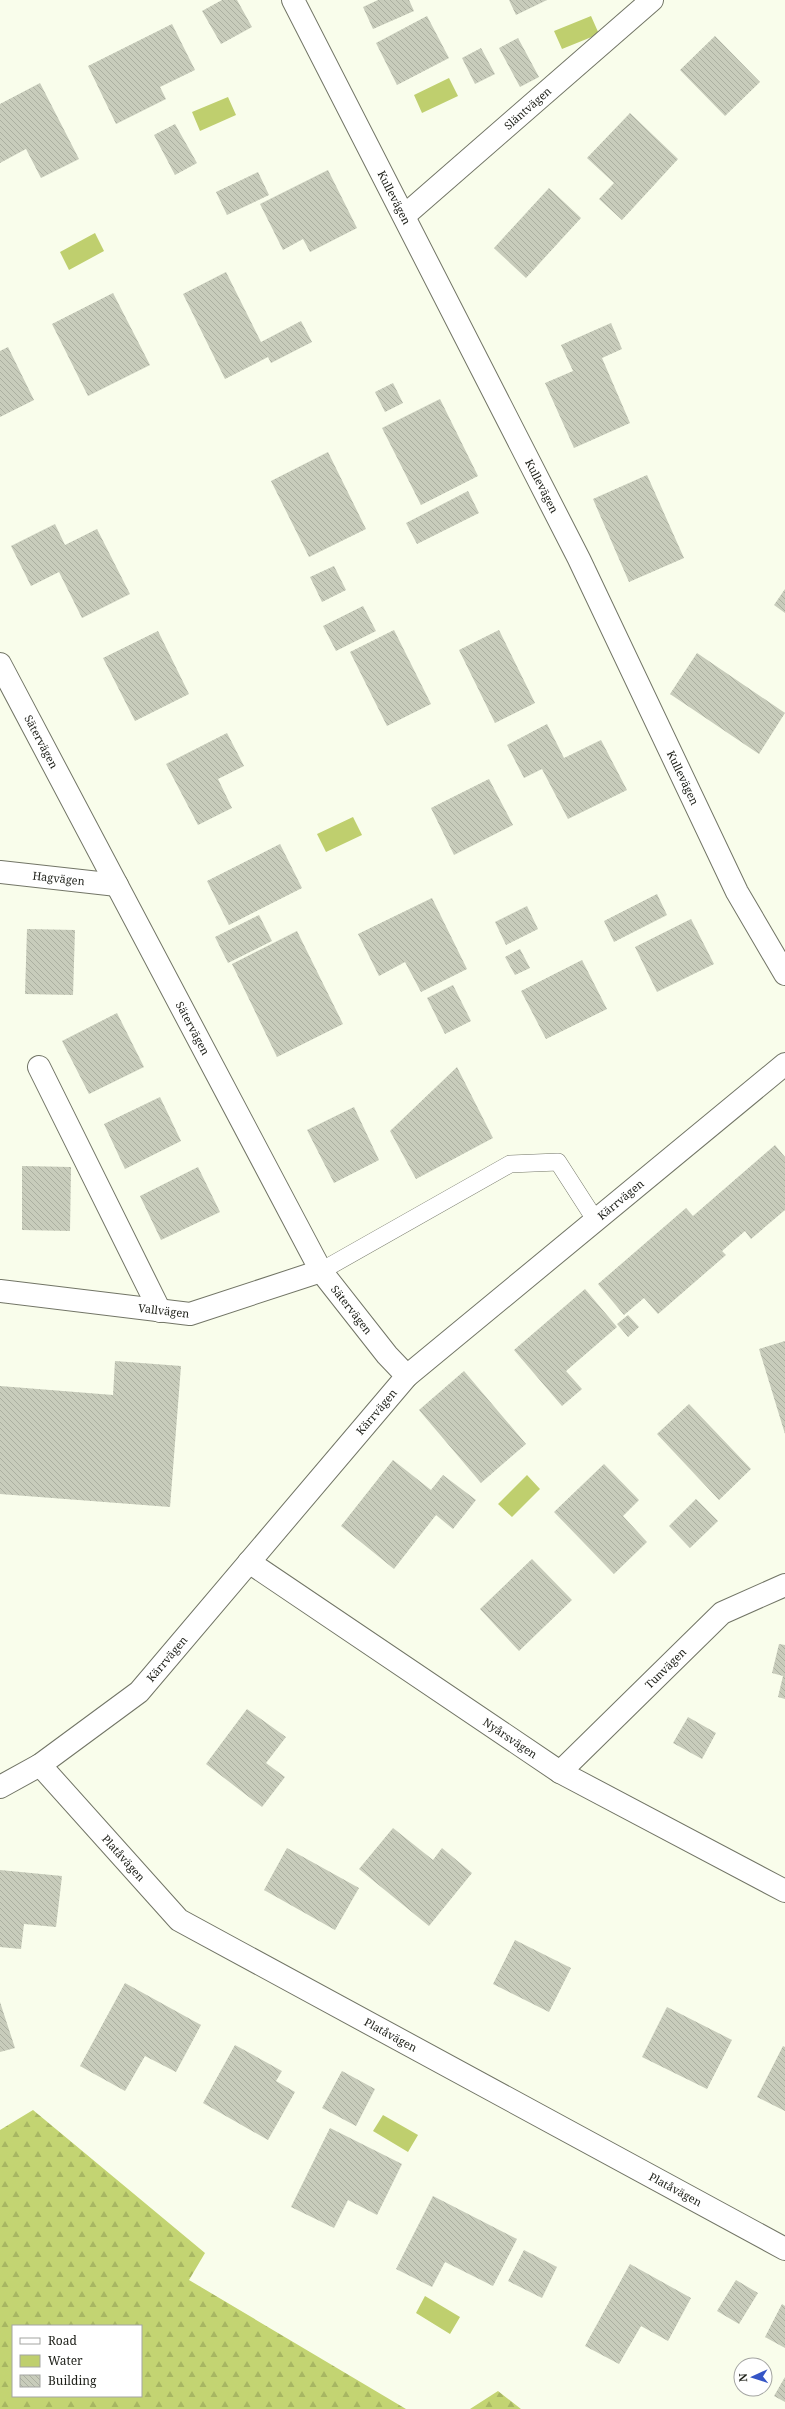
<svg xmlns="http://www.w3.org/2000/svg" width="785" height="2409" font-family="'Noto Serif',serif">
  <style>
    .forest { fill: url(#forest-firs); fill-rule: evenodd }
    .water { fill: #bfcf6e }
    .building { fill: url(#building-back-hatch) }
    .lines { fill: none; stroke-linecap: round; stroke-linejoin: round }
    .lane-casing { stroke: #727566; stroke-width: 18 }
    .street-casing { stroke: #727566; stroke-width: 24 }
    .lane { stroke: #fff; stroke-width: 17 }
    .street { stroke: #fff; stroke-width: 22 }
    .labels { text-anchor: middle; stroke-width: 3.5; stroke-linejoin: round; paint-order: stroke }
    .street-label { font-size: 11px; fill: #1c1e17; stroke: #fff }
  </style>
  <defs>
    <pattern id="forest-firs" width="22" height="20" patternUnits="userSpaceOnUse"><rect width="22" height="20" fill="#c3d472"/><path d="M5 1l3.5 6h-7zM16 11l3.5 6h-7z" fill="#a7b662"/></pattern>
    <pattern id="building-back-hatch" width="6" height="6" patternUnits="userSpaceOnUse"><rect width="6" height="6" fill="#c8ccbb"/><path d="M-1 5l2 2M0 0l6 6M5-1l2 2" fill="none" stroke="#abafa0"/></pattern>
  </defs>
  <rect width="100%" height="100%" fill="#f9fdeb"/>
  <!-- forest -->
  <path class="forest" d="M33,2110l172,143 -16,27 217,129h-406v-279zM13,2326h128v70h-128z
    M498,2391l23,18h-51z"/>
  <!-- water -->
  <path class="water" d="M591,16l8,18 -37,15 -8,-18z
    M449,78l9,18 -36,17 -8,-18z
    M228,97l8,18 -36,16 -8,-19z
    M95,233l9,18 -35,19 -9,-18z
    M353,817l9,18 -36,17 -9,-18z
    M527,1475l13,14 -28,28 -14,-13z
    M383,2115l35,20 -10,17 -35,-21z
    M425,2296l35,21 -10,17 -34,-21z"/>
  <!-- building -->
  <path class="building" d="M222,0h15l15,27 -31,17 -19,-33z
    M378,0h31l5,11 -41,18 -10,-22z
    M509,0h38l-31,15z
    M427,16l22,42 -52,27 -21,-42z
    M172,24l23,46 -35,17 6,12 -50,25 -28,-58z
    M715,36l45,46 -35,34 -45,-46z
    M518,38l21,39 -19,10 -21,-39z
    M481,48l14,26 -20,10 -13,-26z
    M40,83l39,76 -38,19 -15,-29 -26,14v-59z
    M630,113l48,46 -56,61 -23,-21 15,-16 -27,-25z
    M175,124l22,39 -22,12 -21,-40z
    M328,170l29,58 -47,24 -7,-13 -20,11 -23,-46z
    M258,172l11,23 -42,20 -11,-23z
    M549,188l32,30 -55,60 -32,-30z
    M226,272l35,70 40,-21 11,21 -41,21 -3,-6 -43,22 -42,-85z
    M113,293l37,72 -62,31 -36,-72z
    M611,323l11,26 -20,9 28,65 -56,25 -29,-65 28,-12 -12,-26z
    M8,347l26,53 -34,17v-66z
    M393,383l10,20 -18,9 -10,-20z
    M440,399l38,77 -57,29 -39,-77z
    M328,452l38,77 -57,28 -38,-76z
    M647,475l37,83 -55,24 -36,-83z
    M468,491l11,22 -62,31 -11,-21z
    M55,524l10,21 32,-16 33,65 -48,24 -23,-46 -28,14 -20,-40z
    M334,566l12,24 -24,12 -12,-25z
    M785,589v24l-11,-8z
    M363,606l13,25 -40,20 -13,-25z
    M394,630l37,74 -44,22 -37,-74z
    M499,630l36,73 -40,20 -36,-73z
    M158,631l31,63 -54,27 -32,-63z
    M697,653l88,60 -26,41 -89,-60z
    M547,724l17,34 37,-18 26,50 -59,29 -26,-50 -18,9 -17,-33z
    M227,733l17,33 -26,13 14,29 -34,17 -32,-61z
    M489,779l24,46 -59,30 -23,-47z
    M280,844l22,44 -73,37 -22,-44z
    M657,894l10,21 -53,27 -10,-21z
    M432,898l35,71 -46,23 -16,-30 -26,14 -21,-42z
    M527,906l11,23 -32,16 -11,-23z
    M259,915l13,26 -44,22 -13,-26z
    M691,919l23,45 -57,28 -22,-45z
    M27,929l48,1 -2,65 -48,-1z
    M297,931l46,93 -66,33 -45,-93z
    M520,949l10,19 -15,7 -10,-18z
    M582,960l25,49 -61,30 -25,-48z
    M453,985l18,36 -26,13 -18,-36z
    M117,1013l27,54 -55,27 -27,-53z
    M457,1067l36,71 -77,41 -26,-48z
    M160,1097l21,44 -56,28 -21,-45z
    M354,1107l25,53 -45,23 -27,-53z
    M775,1145l10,12v53l-34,29 -6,-8 -23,20 4,4 -68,59 -14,-16 -20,17 -26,-31 88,-76 7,8z
    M22,1166l49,1 -1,64 -48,-1z
    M198,1167l22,45 -59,28 -21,-44z
    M585,1289l32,38 -51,44 16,18 -20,17 -48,-56z
    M628,1315l11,12 -11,10 -11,-13z
    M785,1341v93l-26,-85z
    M115,1361l66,5 -11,141 -170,-13v-108l113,9z
    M464,1371l62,73 -45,39 -62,-73z
    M689,1404l62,65 -32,31 -62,-66z
    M393,1460l38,30 12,-15 33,25 -23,29 -17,-14 -42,54 -53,-43z
    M604,1464l35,36 -16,16 24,26 -33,32 -60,-62z
    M696,1499l22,22 -28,27 -21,-22z
    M532,1559l40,41 -53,51 -39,-42z
    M779,1644l6,1v54l-7,-2 5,-21 -11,-3z
    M247,1709l39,28 -20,26 19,14 -23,30 -56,-43z
    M688,1717l28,16 -14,26 -29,-16z
    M393,1828l40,32 9,-12 30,25 -43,53 -70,-57z
    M287,1848l72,40 -24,42 -71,-40z
    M0,1870l62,6 -6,51 -32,-3 -3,25 -21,-2z
    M515,1940l56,28 -22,44 -56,-28z
    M125,1983l76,42 -25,47 -31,-16 -20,35 -45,-25z
    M0,2002l15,46 -15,4z
    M667,2007l65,33 -25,49 -65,-32z
    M235,2045l47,26 -6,10 19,11 -27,48 -65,-37z
    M783,2046l2,1v64l-28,-14z
    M342,2071l33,18 -19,37 -34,-18z
    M330,2128l72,36 -25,51 -29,-15 -14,28 -43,-21z
    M433,2196l84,43 -24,47 -48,-24 -13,25 -36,-18z
    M524,2250l33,17 -15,31 -34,-17z
    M630,2264l61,34 -23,43 -27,-15 -22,38 -34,-18z
    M736,2280l22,13 -19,31 -22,-13z
    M782,2304l3,2v42l-20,-11z
    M785,2377v25l-11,-6z"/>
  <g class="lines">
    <!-- lane casing -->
    <g class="lane-casing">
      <path id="lane" d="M321,1271l189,-107 48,-2 38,59"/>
    </g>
    <!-- street casing -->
    <g class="street-casing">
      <g id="street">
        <path id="s1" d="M293,0l286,559 158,333 48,82"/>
        <path id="s2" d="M404,216l248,-216"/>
        <path id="s3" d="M0,664l321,607 66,84 20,21"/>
        <path id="s4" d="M0,872l117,13"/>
        <path d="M39,1067l121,244"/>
        <path id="s5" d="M0,1291l190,23 131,-43"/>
        <path id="s6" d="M249,1562l311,210 225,119"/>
        <path id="s7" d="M40,1765l139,155 606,329"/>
        <path id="s8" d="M560,1772l162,-159 63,-28"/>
        <path id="s9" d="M0,1787l40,-22 99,-73 268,-316 378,-312"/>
      </g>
    </g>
    <!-- lane -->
    <use href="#lane" class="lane"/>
    <!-- street -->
    <use href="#street" class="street"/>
  </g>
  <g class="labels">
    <!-- street labels -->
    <g class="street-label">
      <text dy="4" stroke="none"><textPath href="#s2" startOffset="164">Släntvägen</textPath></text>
      <text dy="4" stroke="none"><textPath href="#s1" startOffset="222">Kullevägen</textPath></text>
      <text dy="4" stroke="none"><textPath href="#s1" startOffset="546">Kullevägen</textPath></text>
      <text dy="4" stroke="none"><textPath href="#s3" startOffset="88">Sätervägen</textPath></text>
      <text dy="4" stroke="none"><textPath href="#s1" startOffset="870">Kullevägen</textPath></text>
      <text dy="4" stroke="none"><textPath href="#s4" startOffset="59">Hagvägen</textPath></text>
      <text dy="4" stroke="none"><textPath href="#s3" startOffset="412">Sätervägen</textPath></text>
      <text dy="4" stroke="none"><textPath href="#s9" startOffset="860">Kärrvägen</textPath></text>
      <text dy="4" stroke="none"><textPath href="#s3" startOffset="736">Sätervägen</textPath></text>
      <text dy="4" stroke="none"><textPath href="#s5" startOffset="165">Vallvägen</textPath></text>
      <text dy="4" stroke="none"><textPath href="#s9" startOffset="536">Kärrvägen</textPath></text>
      <text dy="4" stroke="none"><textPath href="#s9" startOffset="212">Kärrvägen</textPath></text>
      <text dy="4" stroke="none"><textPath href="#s8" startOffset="148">Tunvägen</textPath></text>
      <text dy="4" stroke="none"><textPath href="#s6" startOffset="315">Nyårsvägen</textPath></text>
      <text dy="4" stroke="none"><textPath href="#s7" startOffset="125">Platåvägen</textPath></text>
      <text dy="4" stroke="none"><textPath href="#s7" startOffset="449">Platåvägen</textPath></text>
      <text dy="4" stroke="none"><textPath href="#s7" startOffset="773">Platåvägen</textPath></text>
    </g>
  </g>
  <!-- legend -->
  <rect x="12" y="2325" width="130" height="72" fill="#ffffff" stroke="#a4a5a2"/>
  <rect x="20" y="2338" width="20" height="6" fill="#ffffff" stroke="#a4a5a2"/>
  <text x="48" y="2345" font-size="12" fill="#1c1e17">Road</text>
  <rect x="20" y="2355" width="20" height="12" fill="#bfcf6e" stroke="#a4a5a2"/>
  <text x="48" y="2365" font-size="12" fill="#1c1e17">Water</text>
  <rect x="20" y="2375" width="20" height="12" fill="url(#building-back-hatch)" stroke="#a4a5a2"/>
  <text x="48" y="2385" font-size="12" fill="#1c1e17">Building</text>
  <!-- north arrow -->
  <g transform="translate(753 2377) rotate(267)"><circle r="19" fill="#ffffff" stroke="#a4a5a2"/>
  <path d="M0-3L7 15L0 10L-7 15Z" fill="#3555c6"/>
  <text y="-6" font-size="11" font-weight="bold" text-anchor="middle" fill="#1c1e17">N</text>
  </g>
</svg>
